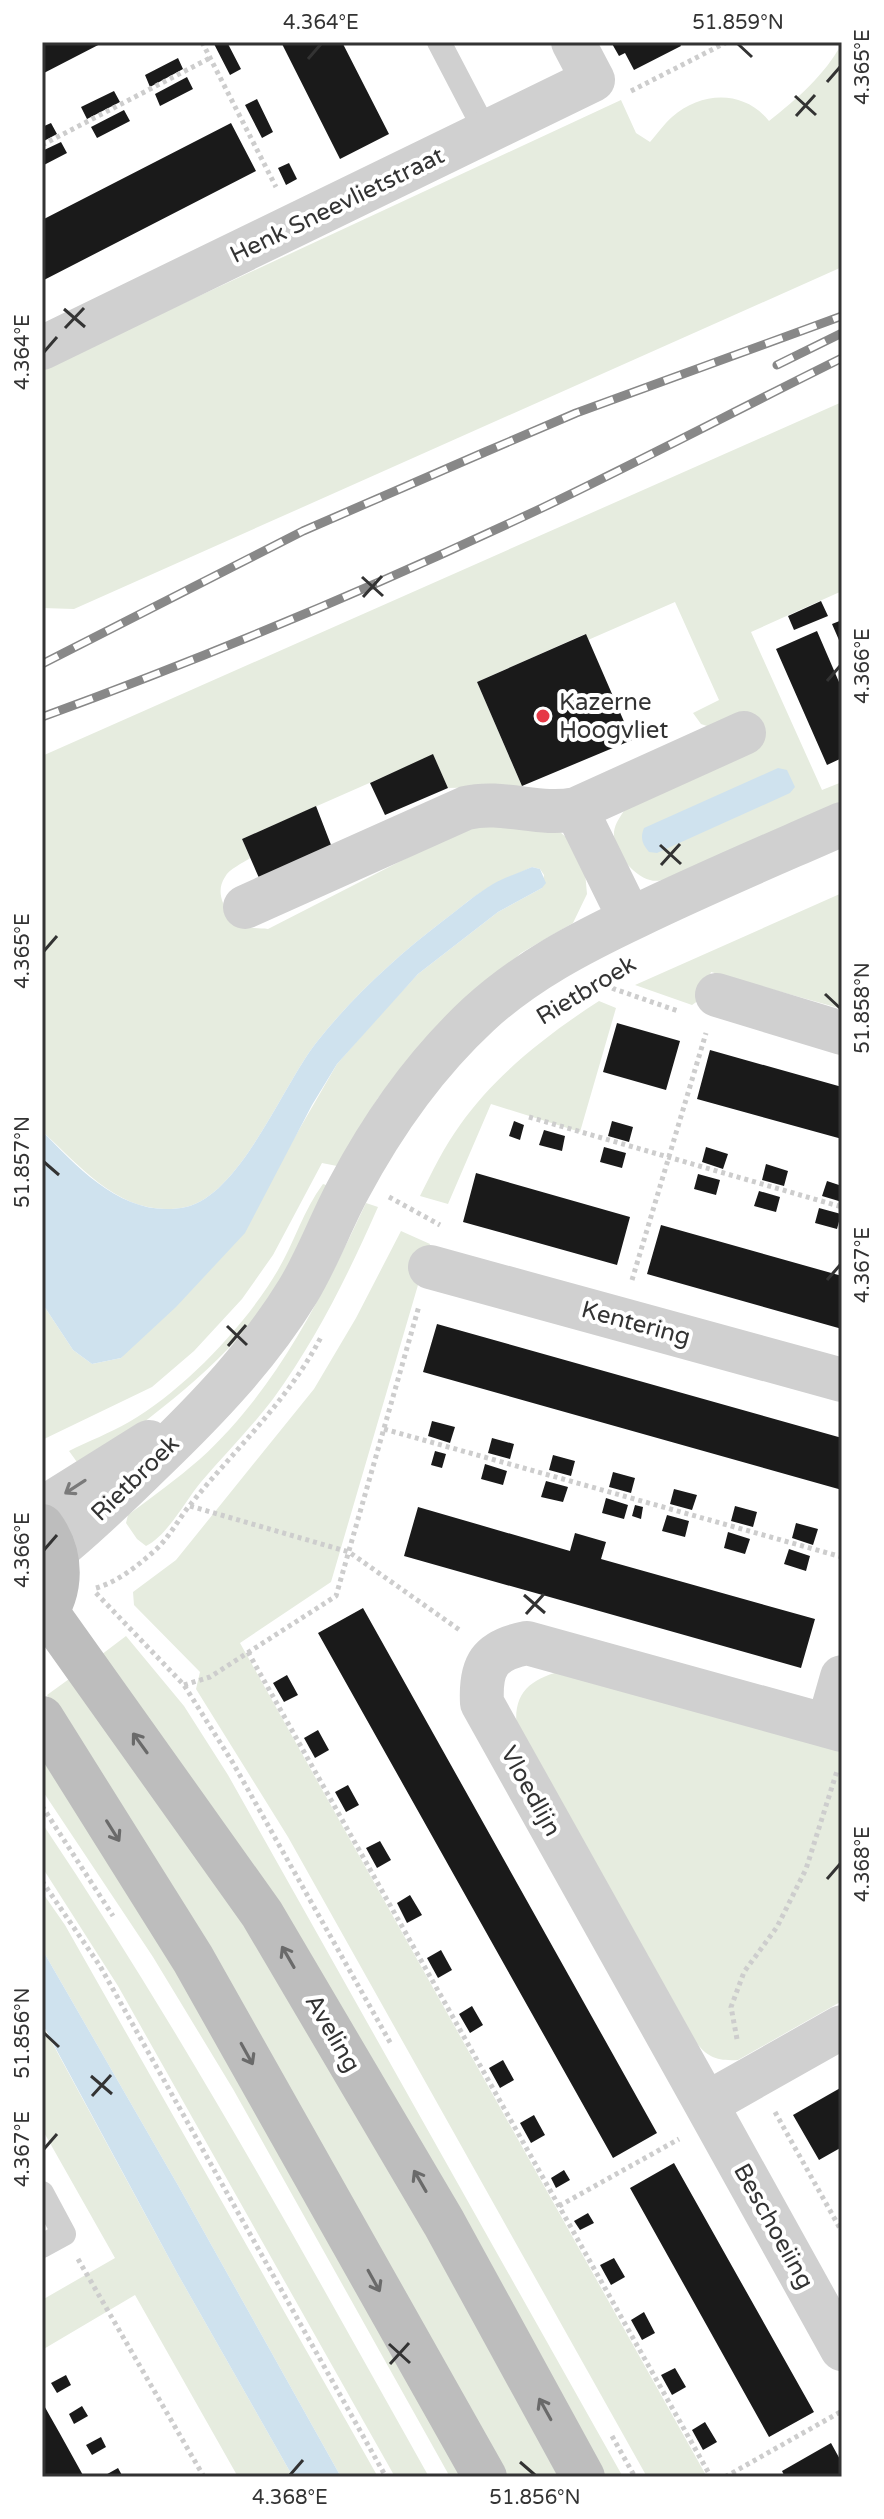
<svg xmlns="http://www.w3.org/2000/svg" width="884" height="2519" font-family="'Varela Round',sans-serif">
  <style>
    .green { fill: #e6ecdf }
    .water { fill: #cfe2ee }
    .building { fill: #1a1a1a }
    .lines { fill: none; stroke-linecap: round; stroke-linejoin: round }
    .path { stroke: #cdcdcd; stroke-width: 5; stroke-dasharray: 4 4; stroke-linecap: butt }
    .service { stroke: #d0d0d0; stroke-width: 24 }
    .minor { stroke: #d0d0d0; stroke-width: 44 }
    .secondary { stroke: #bdbdbd; stroke-width: 44 }
    .rail-casing { stroke: #888; stroke-width: 9 }
    .rail { stroke: #fff; stroke-width: 6; stroke-dasharray: 18; stroke-linecap: butt }
    .oneway { stroke: #7a7a7a }
    .oneway2 { stroke: #6a6a6a }
    .ticks { fill: none; stroke: #333; stroke-width: 3 }
    .poi-dot { fill: #e63946; stroke: #fff; stroke-width: 3 }
    .labels { text-anchor: middle; stroke-width: 8; stroke-linejoin: round; paint-order: stroke }
    .street-label { font-size: 24px; fill: #333; stroke: #fff }
    .poi-label { font-size: 24px; fill: #333; stroke: #fff; text-anchor: start }
    .neatline { fill: none; stroke: #333; stroke-width: 3 }
    .ticks-label { font-size: 20px; text-anchor: middle; fill: #333 }
  </style>
  <rect width="100%" height="100%" fill="#fff"/>
  <!-- green -->
  <path class="green" d="M842,43v224l-768,342 -32,-1v-239l579,-269 15,33 14,9c7,-8 14,-18 22,-25 30,-26 72,-27 97,4 29,-23 55,-45 73,-78z
    M842,402v189l-91,41 71,158 20,-8v22l-174,75c-6,1 -12,3 -18,1 -18,-5 -37,-30 -36,-48 1,-9 7,-16 11,-23l82,-83 -6,-2 -8,-11 26,-13 -44,-98 -87,38 -3,-6 -108,48 45,104 -74,2 -15,-33 -191,84 8,19c-7,5 -21,11 -25,19 -13,19 5,44 24,50 5,2 14,1 19,2l207,-106 78,3 14,12 18,34 2,22 -14,29 -52,30 -93,85 -50,60 -41,68 -15,-3 -49,92 -31,44 -48,52 -42,36 -110,53v-137l31,47 19,14 29,-6 168,-211 48,-83 42,-48 39,-42 80,-62 44,-24 2,-13 -4,-6 -8,-2c-16,8 -34,14 -49,24 -14,8 -26,20 -39,29 -47,36 -91,76 -128,123 -33,42 -76,152 -130,164 -62,13 -103,-38 -144,-76v-375z
    M842,893v116l-131,-37 -9,26 -10,7 -57,-20z
    M599,1001l17,7 -36,124 -89,-28 -43,100 -28,-8c12,-24 24,-49 40,-71 35,-50 88,-91 139,-124z
    M323,1184l6,2c-18,35 -38,83 -60,114 -50,70 -120,118 -187,169l-13,-18c20,-10 41,-18 60,-29 55,-32 117,-97 149,-152 16,-27 26,-61 45,-86z
    M366,1203l12,4c-29,66 -62,133 -105,192 -22,29 -48,55 -72,83 -15,18 -34,54 -55,64l-9,-7 -11,-16 2,-8c24,-18 49,-36 72,-56 77,-70 122,-163 166,-256z
    M401,1231l29,13 -99,338 -91,61 467,834h-60l-359,-640 -92,-148 4,-17 -66,-67 -1,-13 43,-32 138,-171 42,-71z
    M126,1636l58,70 44,69 395,702h-27l-503,-816z
    M566,1670l276,78v253l-104,59c-21,1 -30,-2 -43,-19l-178,-312c-5,-37 14,-51 49,-59z
    M76,1674l161,228 328,575h-66l-391,-682 -61,-100z
    M42,1740l426,737h-18l-217,-388 -80,-132 -111,-167z
    M42,1823c141,210 263,433 387,654h-34l-277,-491 -76,-119z
    M42,1892l23,33 313,552h-37l-162,-290 -137,-238z
    M42,2024l134,247 117,206h-55l-103,-182 -93,55v-50l73,-42 -73,-129z"/>
  <!-- water -->
  <path class="water" d="M778,768l9,2 8,17 -5,6 -133,60 -8,-1c-7,-8 -9,-14 -5,-24z
    M532,867l8,2 6,14 -4,5 -44,24 -80,62 -81,90 -25,41 -67,128 -69,74 -55,51 -29,6 -19,-14 -31,-47v-172c38,39 84,89 144,76 54,-12 97,-122 130,-164 37,-47 81,-87 128,-123 16,-12 32,-26 49,-36 12,-7 26,-11 39,-17z
    M42,1949l137,238 162,290h-48l-117,-206 -134,-248z"/>
  <!-- building -->
  <path class="building" d="M42,42h62l-62,32z
    M213,42h14l14,27 -11,6z
    M281,42h61l47,92 -49,25z
    M611,42h68l2,4 -47,24 -9,-17 -6,3z
    M178,58l5,11 -33,18 -5,-12z
    M187,77l6,12 -33,17 -5,-12z
    M114,91l6,11 -33,17 -6,-12z
    M257,99l16,33 -11,6 -17,-33z
    M124,110l6,11 -33,17 -6,-11z
    M51,123l6,11 -15,8v-15z
    M231,123l25,48 -214,110v-61z
    M61,142l6,11 -25,13v-15z
    M289,163l8,16 -11,6 -8,-17z
    M821,601l7,15 -34,14 -6,-14z
    M842,620v27l-10,-23z
    M817,631l25,58v69l-15,7 -51,-116z
    M586,634l46,106 -110,46 -45,-104z
    M433,754l15,34 -63,27 -15,-32z
    M316,806l17,44 -67,44 -24,-55z
    M617,1023l63,18 -14,49 -63,-18z
    M710,1050l132,37v52l-145,-40z
    M514,1121l10,4 -4,15 -11,-4z
    M612,1121l21,6 -4,15 -21,-6z
    M544,1130l21,6 -3,15 -23,-6z
    M604,1147l22,6 -4,15 -22,-6z
    M706,1147l22,7 -5,15 -21,-7z
    M766,1164l22,7 -4,15 -22,-6z
    M476,1173l154,44 -13,48 -154,-43z
    M698,1174l22,6 -4,15 -22,-6z
    M827,1181l15,5v16l-20,-6z
    M759,1191l21,6 -4,15 -22,-6z
    M819,1208l22,6 -4,15 -22,-6z
    M661,1225l181,51v53l-195,-55z
    M437,1324l405,114v52l-419,-118z
    M432,1421l23,6 -5,16 -22,-7z
    M492,1438l22,6 -4,15 -22,-6z
    M435,1451l11,3 -4,14 -11,-3z
    M553,1455l22,6 -4,15 -22,-6z
    M485,1464l22,7 -4,14 -22,-6z
    M613,1472l22,6 -4,15 -22,-6z
    M546,1481l22,6 -5,15 -22,-5z
    M674,1489l23,6 -5,15 -22,-6z
    M606,1498l22,7 -4,14 -22,-6z
    M635,1505l8,2 -2,12 -9,-3z
    M735,1506l22,6 -4,15 -22,-6z
    M418,1507l152,44 5,-18 31,9 -5,17 214,60 -14,49 -397,-112z
    M667,1515l22,6 -4,16 -23,-6z
    M796,1523l22,6 -5,16 -21,-7z
    M728,1532l22,7 -5,15 -21,-6z
    M789,1549l21,7 -4,15 -22,-7z
    M363,1608l294,525 -44,25 -295,-525z
    M287,1675l11,20 -14,7 -11,-19z
    M318,1730l11,20 -14,8 -11,-20z
    M348,1785l11,20 -13,7 -11,-20z
    M380,1841l11,19 -14,8 -11,-20z
    M410,1895l12,20 -15,8 -10,-20z
    M441,1950l11,20 -14,8 -11,-20z
    M472,2006l11,19 -13,8 -11,-19z
    M503,2060l11,20 -14,8 -11,-20z
    M842,2087v60l-23,13 -26,-45z
    M534,2115l11,20 -14,8 -11,-20z
    M674,2163l140,249 -45,25 -139,-249z
    M564,2170l6,10 -14,8 -5,-10z
    M588,2213l6,10 -14,7 -6,-9z
    M614,2258l11,19 -14,8 -11,-20z
    M644,2312l11,21 -13,7 -11,-20z
    M675,2368l11,19 -14,8 -11,-20z
    M66,2375l5,10 -14,8 -6,-10z
    M42,2402l17,30 25,45h-42z
    M82,2406l6,10 -14,8 -5,-10z
    M705,2422l12,20 -14,8 -11,-20z
    M101,2437l5,10 -14,8 -6,-10z
    M831,2443l11,20v14h-57l-3,-6z
    M118,2468l5,9h-21z"/>
  <g class="lines">
    <!-- path -->
    <path class="path" d="M202,42l74,145
      M631,91l96,-49
      M42,145l168,-87
      M597,983l81,28
      M529,1117l313,90
      M389,1197l51,28
      M632,1280l74,-247
      M384,1429l458,128
      M190,1506l159,46 112,79
      M96,1588c21,-6 40,-21 56,-35 16,-13 25,-32 38,-48 44,-55 98,-104 131,-168
      M96,1593l88,92 49,78 158,281
      M248,1652l463,825
      M184,1685l26,-8 126,-81 83,-290
      M42,1806l71,110
      M42,1881l58,85 286,511
      M737,2039l-6,-32 13,-35 33,-45 29,-58 31,-98
      M775,2112l67,120
      M559,2206l120,-67
      M78,2259l126,218
      M612,2436l23,41
      M725,2477l117,-66"/>
    <!-- service -->
    <path class="service" d="M439,42l47,90
      M42,2193l22,41 -22,12"/>
    <!-- minor -->
    <path class="minor" d="M42,348l551,-268 -20,-38
      M576,809l54,110
      M245,907l221,-99c37,-9 73,9 110,1l168,-76
      M717,995l125,38
      M430,1267l412,113
      M42,1509l107,-67
      M55,1551c35,-28 66,-59 98,-90 54,-52 106,-106 145,-170 20,-33 33,-70 51,-103 34,-64 76,-124 130,-174 47,-43 101,-71 158,-98 68,-33 137,-62 205,-92
      M828,1726l14,-49
      M842,1730l-315,-87c-38,7 -47,23 -45,60l224,401 136,-77
      M706,2104l136,245"/>
    <!-- secondary -->
    <path class="secondary" d="M42,1526c21,29 21,64 0,93
      M47,1612l215,302 182,309 139,254
      M42,1718l151,241 292,518"/>
    <!-- rail casing -->
    <g class="rail-casing">
      <path id="rail" d="M777,365l65,-32
        M42,664l261,-133 182,-79 91,-39 266,-97
        M42,717c170,-62 339,-133 502,-210 100,-48 199,-100 298,-149"/>
    </g>
    <!-- rail -->
    <use href="#rail" class="rail"/>
  </g>
  <!-- one-way arrows -->
  <defs><path id="oneway-shaft" d="M-6 0H5M1.5-3L5.5 0L1.5 3" fill="none" stroke-width="1.6" stroke-linecap="round" stroke-linejoin="round" transform="scale(2)"/></defs>
  <use class="oneway" href="#oneway-shaft" transform="translate(75 1487) rotate(147)"/>
  <g class="oneway2">
    <use href="#oneway-shaft" transform="translate(140 1743) rotate(-126)"/>
    <use href="#oneway-shaft" transform="translate(113 1831) rotate(58)"/>
    <use href="#oneway-shaft" transform="translate(288 1957) rotate(-120)"/>
    <use href="#oneway-shaft" transform="translate(247 2054) rotate(61)"/>
    <use href="#oneway-shaft" transform="translate(420 2181) rotate(-120)"/>
    <use href="#oneway-shaft" transform="translate(374 2281) rotate(61)"/>
    <use href="#oneway-shaft" transform="translate(545 2409) rotate(-119)"/>
  </g>
  <!-- ticks -->
  <path class="ticks" d="M738,44l14,13M308,59l13,-15M827,82l13,-15M795,96l21,19M796,116l19,-21M64,309l21,18M65,328l19,-20M44,352l13,-15M362,577l21,19M363,597l19,-21M827,681l13,-15M660,845l21,19M661,865l19,-21M44,951l13,-15M825,994l15,14M44,1162l15,13M827,1280l13,-15M227,1326l20,19M228,1346l18,-21M44,1550l13,-15M524,1595l21,18M526,1614l18,-20M827,1879l13,-15M44,2033l15,14M91,2076l21,18M92,2096l19,-21M44,2149l13,-15M389,2344l21,19M390,2364l19,-21M520,2462l15,13M290,2475l13,-15"/>
  <!-- markers -->
  <circle class="poi-dot" cx="543" cy="716" r="8"/>
  <g class="labels">
    <!-- street labels -->
    <g class="street-label">
      <text transform="translate(337 205) rotate(-26)" y="8">Henk Sneevlietstraat</text>
      <text transform="translate(586 990) rotate(-31)" y="8">Rietbroek</text>
      <text transform="translate(636 1323) rotate(15)" y="8">Kentering</text>
      <text transform="translate(135 1478) rotate(-44)" y="8">Rietbroek</text>
      <text transform="translate(531 1791) rotate(61)" y="8">Vloedlijn</text>
      <text transform="translate(333 2033) rotate(60)" y="8">Aveling</text>
      <text transform="translate(774 2226) rotate(61)" y="8">Beschoeiing</text>
    </g>
    <!-- poi labels -->
    <g class="poi-label">
      <text x="559" y="710">Kazerne<tspan x="559" dy="28">Hoogvliet</tspan></text>
    </g>
  </g>
  <!-- border -->
  <rect width="884" height="2519" fill="none" stroke="#ffffff" stroke-width="88"/>
  <rect x="44" y="44" width="796" height="2431" class="neatline"/>
  <g class="ticks-label">
    <text x="321" y="29">4.364°E</text>
    <text x="738" y="29">51.859°N</text>
    <text transform="translate(862 67) rotate(-90)" y="7">4.365°E</text>
    <text transform="translate(22 352) rotate(-90)" y="7">4.364°E</text>
    <text transform="translate(862 666) rotate(-90)" y="7">4.366°E</text>
    <text transform="translate(22 951) rotate(-90)" y="7">4.365°E</text>
    <text transform="translate(862 1008) rotate(-90)" y="7">51.858°N</text>
    <text transform="translate(22 1162) rotate(-90)" y="7">51.857°N</text>
    <text transform="translate(862 1265) rotate(-90)" y="7">4.367°E</text>
    <text transform="translate(22 1550) rotate(-90)" y="7">4.366°E</text>
    <text transform="translate(862 1864) rotate(-90)" y="7">4.368°E</text>
    <text transform="translate(22 2033) rotate(-90)" y="7">51.856°N</text>
    <text transform="translate(22 2149) rotate(-90)" y="7">4.367°E</text>
    <text x="290" y="2504">4.368°E</text>
    <text x="535" y="2504">51.856°N</text>
  </g>
</svg>
